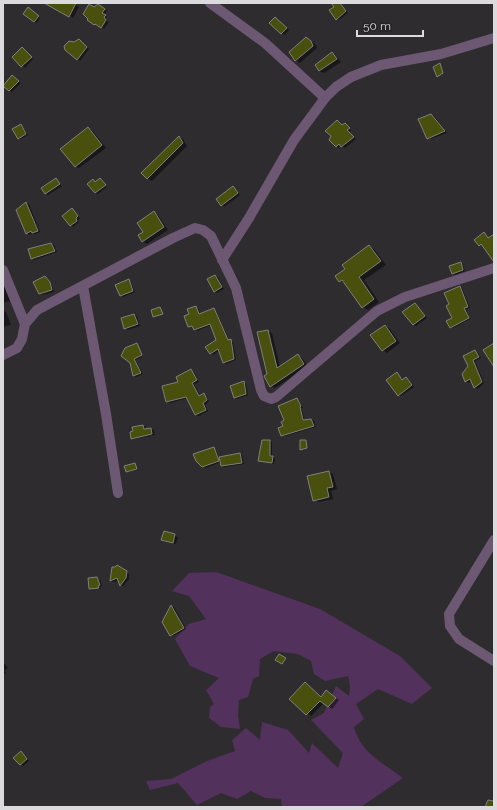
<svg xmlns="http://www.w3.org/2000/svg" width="497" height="810" font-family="Raleway,sans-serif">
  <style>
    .green { fill: #52315d }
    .shadow { fill: #0007 }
    .building { fill: #494f0c; stroke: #80807c }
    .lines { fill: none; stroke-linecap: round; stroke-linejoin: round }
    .minor { stroke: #6c5872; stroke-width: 10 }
  </style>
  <rect width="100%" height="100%" fill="#2f2c2f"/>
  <!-- green -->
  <path class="green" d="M216,572l104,37 80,47 32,32 -20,16 -34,-15 -22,15 8,15 -10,8c6,25 30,37 49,51l-42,29h-79l-1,-8 -16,-1 -14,-7 -14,8 -16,-6 -24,12 -19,-22 -28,7 -4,-9 25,-2 36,-18 28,-10 -3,-11 14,-12 14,12 2,-18 26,8 21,23 3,-10 26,25 5,-15 -32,-33 13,-7 12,-27 13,10 1,-10 -2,-10 -23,5 -11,-7 -3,-13 -13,-7 -24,-3 -14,8 -1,17 -6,3 -5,18 -9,3 -1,15 2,14 -19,-2 -12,-9 1,-11 4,-3 -8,-14 13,-12 -29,-12 -15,-27 14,-15 17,-5 -17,-23 -17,-5 17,-18z"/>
  <!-- shadow -->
  <path class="shadow" d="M46,3h31l-1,2 3,2 -6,11z
    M332,3h9l7,10 -9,7 -2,-1 -2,-11z
    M101,7l6,4 -3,4 3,2 -2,2 4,3 -5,7 -6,-5 -1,2 -8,-6 5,-12z
    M31,10l9,7 -3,6 -3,-2z
    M277,19l12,11 -5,5 -14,-12z
    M311,41l4,3 2,4 -17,15 -4,-3z
    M81,42l8,7 -9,12 -14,-11z
    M25,50l8,9 -8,9 -12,-11z
    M332,54l4,2 5,6 -17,11 -5,-2z
    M12,76l9,7 -9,9 -8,-6z
    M431,115l3,1 13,17 -17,6 -3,-1z
    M337,121l5,4 5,1 4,4 -2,2 7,7 -11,9 -4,-3 -2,3 -3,-2z
    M21,125l2,2 5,8 -7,4 -3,-1z
    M88,128l4,2 14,18 -27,20 -4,-2z
    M179,137l4,2 4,7 -35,35 -5,-3z
    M100,179l7,8 -9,7 -3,-1 -2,-13 3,2z
    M56,180l6,6 -14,9 -2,-1z
    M233,187l7,8 -16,12 -7,-8z
    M26,203l3,1 11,28 -5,2 -3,-1 -3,2 -2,-2z
    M72,209l8,9 -2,2 1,2 -6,5 -2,-2z
    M154,213l4,2 10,15 -21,14 -4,-2 -3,-7 4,-3z
    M51,244l3,1 3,7 -23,8 -2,-2z
    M369,246l6,4 11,15 -22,15 15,22 -11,8 -5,-3 -17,-23 -6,-3 6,-12z
    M461,263l2,2 2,6 -10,4 -3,-2z
    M215,276l3,1 6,12 -7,4 -3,-2z
    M45,277l3,1 4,7 2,7 -12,3 -3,-2z
    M129,280l2,2 4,10 -12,5 -2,-2z
    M3,287l2,1 5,13 -7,2z
    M460,287l2,1 8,20 -4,1 4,10 -17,9 -2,-1 2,-9 -3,-13z
    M415,304l12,14 -11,8 -3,-1z
    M196,307l2,1 3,7 13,-6 2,2 13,30 4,1 3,18 -10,4 -2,-1 -4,-13 -7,5 -3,-2 8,-13 -7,-15 -14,6 -4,-4 -4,-1 1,-12z
    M3,311l3,1 5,13 -8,2z
    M134,315l3,1 3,10 -12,4 -3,-2z
    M385,326l4,2 11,15 -13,10 -4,-3 -11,-14z
    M267,331l5,2 8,34 18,-12 4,3 6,8 -33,22 -4,-2 -3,-11z
    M136,345l6,12 -7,3 8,14 -7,3 -2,-1 -3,-13z
    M475,351l3,2 3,5 -6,3 9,22 -6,6 -3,-2 -3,-6 -3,2 -3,-2 4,-15z
    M191,370l3,2 5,10 -5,2 6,12 4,-2 2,2 3,5 -4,4 3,6 -9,5 -3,-1 -8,-17 -18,5 -3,-1 -4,-15 16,-5z
    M397,374l6,6 3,-2 3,2 5,7 -13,9 -3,-1z
    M244,382l2,2 2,11 -11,4 -2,-2z
    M297,399l2,1 4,8h-2l4,13 6,-1 3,1 2,6 -31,9 -3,-1 3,-14z
    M143,426l3,1v3l5,-1 3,1 1,5 -21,4 -2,-1z
    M270,441l2,1v15l3,1 -1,6 -14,-3z
    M213,448l3,2 3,8 21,-4 2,1 2,9 -19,3 -3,-1 -1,-4 -15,6 -3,-2z
    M135,464l3,6 -11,2 -2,-6z
    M329,472l4,2 4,15 -6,2 2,8 -14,3 -5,-2z
    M164,532l14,5 -2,7 -11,-3z
    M117,566l12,8v5l-6,7 -2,-1 -2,-5 -5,2 -3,-1 1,-13z
    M97,578l3,2 2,6 -2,1 1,2h-8l-3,-1z
    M171,606l3,1 12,22 -13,7 -2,-1z
    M3,662l5,6 -4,3 2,2 -3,2z
    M305,683l17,14 8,-3 9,6 -7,9 -8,-6 -13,13 -21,-17z
    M21,752l8,9 -6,5 -8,-8z"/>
  <!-- building -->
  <path class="building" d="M44,3h32l-7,14z
    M331,3h9l6,8 -10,9 -7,-10 5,-3z
    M89,4l5,3 4,-3 7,5 -3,4 4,2 -2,2 2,3 -5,8 -6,-4 -1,1 -7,-5 1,-1 -5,-5z
    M28,7l11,9 -5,6 -11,-8z
    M275,17l12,11 -6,6 -12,-11z
    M306,37l5,4 2,5 -18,15 -6,-9z
    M79,39l8,8 -10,13 -12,-10 -1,-4 5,-5 5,1z
    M22,47l10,10 -11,10 -9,-10z
    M332,52l5,7 -18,12 -4,-6z
    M440,63l3,10 -6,4 -4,-10z
    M12,75l7,6 -10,10 -6,-5z
    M431,114l14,17 -18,8 -9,-20z
    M337,120l5,5 3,-2 5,5 -3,2 7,7 -13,10 -2,-3 -3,3 -7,-7 2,-4 -6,-5z
    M21,124l5,10 -8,5 -6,-10z
    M88,127l14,18 -27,22 -15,-18z
    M179,136l4,7 -36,36 -6,-6z
    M56,178l4,6 -15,10 -4,-6z
    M100,178l6,7 -11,8 -8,-9 6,-5 2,3z
    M233,186l5,7 -17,13 -5,-7z
    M26,202l12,29 -6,2 -1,-2 -5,3 -10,-24z
    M72,208l6,8 -2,2 1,3 -7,5 -8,-10z
    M154,211l10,16 -22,15 -4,-7 5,-3 -6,-9z
    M484,232l4,6 6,-4v28l-13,-18 -2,2 -5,-6z
    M51,243l4,8 -24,8 -3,-10z
    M369,245l12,16 -22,16 15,22 -12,9 -20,-28 -3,2 -4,-6 10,-7 -3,-4z
    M461,262l2,8 -11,4 -3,-8z
    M215,275l7,12 -8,5 -7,-13z
    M45,276l5,6 2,8 -13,4 -6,-12z
    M129,279l4,12 -13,5 -5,-11z
    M460,286l8,21 -4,1 5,10 -19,10 -4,-7 6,-3 -6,-12 3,-2 -5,-11z
    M415,303l10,13 -12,9 -11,-13z
    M196,306l3,8 15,-6 14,32 3,-1 3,20 -11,4 -5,-14 -8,5 -5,-7 11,-7 -6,-16 -16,6 -2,-4 -4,1 -4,-11 5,-2 -2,-5z
    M160,307l3,7 -10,3 -2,-7z
    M134,314l4,10 -14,5 -3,-11z
    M385,325l11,16 -14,10 -12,-16z
    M268,330l9,38 21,-14 6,10 -34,23 -5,-9 -1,-2 3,-2 -10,-42z
    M137,343l5,12 -8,4 7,14 -8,3 -3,-13 -9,-7 4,-8z
    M494,343v24l-11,-17z
    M475,350l4,7 -6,3 9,22 -8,6 -4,-9 -5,3 -3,-8 6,-8 -5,-10z
    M191,369l6,11 -5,3 7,13 5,-3 3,7 -4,3 3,7 -11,5 -9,-18 -20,5 -4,-16 16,-4 -2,-5z
    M397,372l5,8 4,-3 6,8 -14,11 -12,-16z
    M244,381l2,13 -12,4 -4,-12z
    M297,398l4,8 -1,1 3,13 8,-1 3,7 -33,10 -3,-8 5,-2 -2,-4 3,-2 -6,-14z
    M143,425l1,4 7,-1 1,6 -21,5 -1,-7 3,-1 -1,-4z
    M262,440h8v16h3l-1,7 -14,-2z
    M300,440h6l1,8 -7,2z
    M214,447l5,14 -17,6 -6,-6 -3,-7z
    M240,453l2,10 -21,3 -2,-9z
    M135,463l2,6 -11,3 -2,-6z
    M329,471l4,16 -6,1 2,9 -16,4 -6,-25z
    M164,531l11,3 -2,9 -12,-3z
    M117,565l10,6 -1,7 -6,8 -3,-8 -7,3 2,-14h3z
    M97,577l3,8 -2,1 1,2 -10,1 -1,-11z
    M171,605l13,23 -14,8 -8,-14z
    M279,654l7,4 -4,6 -7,-4z
    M305,682l16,15 5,-7 10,8 -8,9 -8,-6 -14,14 -17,-16z
    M21,751l6,8 -7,6 -7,-7z
    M488,800l6,1v6h-9z"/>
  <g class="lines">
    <!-- minor -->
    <path class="minor" d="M210,3l55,40 60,55
      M222,260l27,-42 45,-78 31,-42 11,-11 15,-10 30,-12 60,-11 53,-16
      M3,270l22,54
      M83,286l23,128 12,79
      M3,355l14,-7 5,-9 3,-15 12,-14 136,-72 22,-10 8,2 8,6 25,52 25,102 3,6 7,3 5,-2 101,-86 28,-14 89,-29
      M494,540l-45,74 1,12 9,13 35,22"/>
  </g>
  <!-- border -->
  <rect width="497" height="810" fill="none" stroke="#dbdadc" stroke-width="8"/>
  <!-- scale -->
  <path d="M357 30v6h66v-6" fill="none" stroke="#dbdadc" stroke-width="2"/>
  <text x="363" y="30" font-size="12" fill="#dbdadc" stroke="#252325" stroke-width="3" paint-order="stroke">50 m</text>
</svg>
